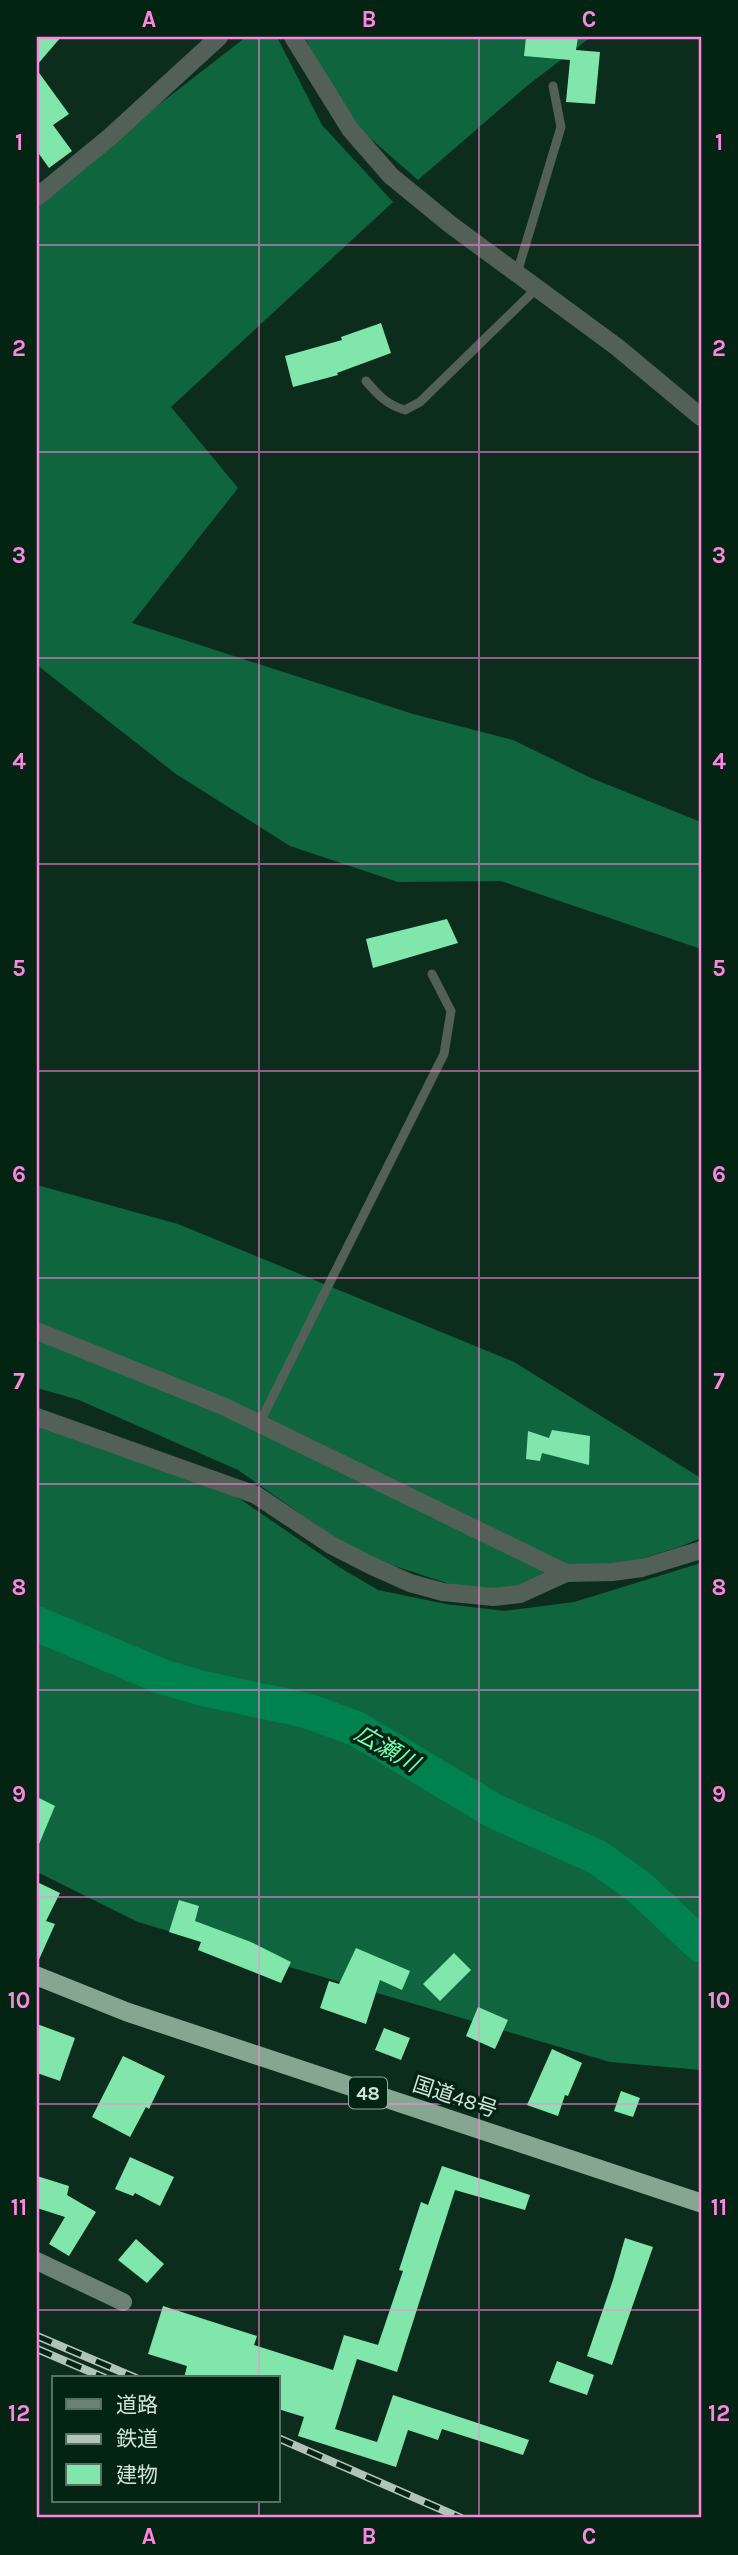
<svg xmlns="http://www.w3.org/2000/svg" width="738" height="2555" viewBox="0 0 738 2555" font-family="Karla,'Noto Sans JP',sans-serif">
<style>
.forest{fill:#0e653e}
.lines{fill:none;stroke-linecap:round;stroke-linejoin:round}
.river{stroke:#00824e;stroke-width:35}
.building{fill:#81e6ac}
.service{stroke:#526057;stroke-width:9}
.minor{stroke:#526057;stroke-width:18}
.tertiary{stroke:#526057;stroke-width:18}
.secondary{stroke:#6b8173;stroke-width:18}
.trunk{stroke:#86a692;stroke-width:19}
.rail-casing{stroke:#b0c4b8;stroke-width:8}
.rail{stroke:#032313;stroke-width:5;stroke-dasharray:16;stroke-linecap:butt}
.grid{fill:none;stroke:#fe86e0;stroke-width:2;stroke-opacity:0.55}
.labels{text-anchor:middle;stroke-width:7;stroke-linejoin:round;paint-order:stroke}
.shield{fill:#032313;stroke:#94aa9e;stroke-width:2}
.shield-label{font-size:19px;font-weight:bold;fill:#d2e4d9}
.street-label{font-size:21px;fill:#d2e4d9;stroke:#032313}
.water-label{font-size:23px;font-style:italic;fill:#77fdb4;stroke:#032313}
.neatline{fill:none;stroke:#fe86e0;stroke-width:2.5}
.grid-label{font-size:23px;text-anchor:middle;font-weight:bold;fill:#fe86e0}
</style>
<rect width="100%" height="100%" fill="#0d2d1c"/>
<path class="forest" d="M246,37H277L322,125L393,202L171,407L238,488L132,623L413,714L513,740L591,778L701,822V949L501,881L398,882L290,846L176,774L37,665V207L54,186Z
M305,37H591L528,85L418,180L339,111Z
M37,1185L178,1224L514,1362L701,1478V1538L682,1546L558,1585L471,1591L358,1554L238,1470L79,1400L37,1388Z
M37,1409L183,1470L243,1501L339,1567L378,1590L446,1604L505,1611L574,1602L701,1563V2070L610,2062L178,1934L138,1922L37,1872Z"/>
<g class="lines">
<path class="river" d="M37,1624L163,1677L205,1689L305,1710L357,1729L494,1811L597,1857L639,1887L701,1945"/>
</g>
<path class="building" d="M37,37H61L37,65Z
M526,37H578L576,50L600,52L595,104L566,102L570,60L524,56Z
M37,70L69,114L53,125L72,151L49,168L37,151Z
M381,323L391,353L337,373L338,375L293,387L285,356L342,340L341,337Z
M447,919L458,943L373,968L366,939Z
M552,1430L590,1436L589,1465L542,1453L540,1461L526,1459L528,1431L549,1438Z
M37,1797L55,1806L37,1849Z
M37,1882L60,1893L46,1921L55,1924L37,1964Z
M179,1900L199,1906L195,1921L251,1942L291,1962L281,1983L198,1950L201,1942L169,1932Z
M356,1948L410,1971L402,1990L380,1980L366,2024L320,2008L329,1981L339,1984Z
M454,1953L471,1970L440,2001L423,1984Z
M478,2007L508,2020L495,2049L466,2036Z
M37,2024L75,2038L60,2081L37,2073Z
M384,2028L410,2038L401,2060L375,2050Z
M552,2049L582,2063L568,2096L565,2095L558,2116L527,2105Z
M123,2056L165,2076L149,2109L146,2107L130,2137L92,2117Z
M621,2091L640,2098L633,2117L614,2111Z
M130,2157L174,2177L160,2206L135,2193L133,2196L115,2189Z
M442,2166L530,2195L525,2210L455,2190L397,2372L357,2359L335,2429L377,2442L393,2395L529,2440L523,2455L442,2429L438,2440L408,2430L396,2467L298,2436L304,2417L278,2409V2378H184L187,2366L148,2354L163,2306L257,2336L254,2345L333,2370L344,2335L378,2345L403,2271L399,2270L421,2202L428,2205Z
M37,2176L69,2186L67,2195L96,2212L69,2256L49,2244L65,2217L37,2208Z
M625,2238L653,2247L612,2365L587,2356L613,2280Z
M136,2239L164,2264L147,2283L118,2260Z
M557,2361L594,2375L587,2395L549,2382Z"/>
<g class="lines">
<path class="service" d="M517,273L561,127L553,86
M366,381C378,395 387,405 405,410L420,402L537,288
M259,1424L444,1054L451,1011L432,974"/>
<path class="minor" d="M37,197L111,136L219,37
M37,1331L223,1406L566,1573
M37,1417L256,1495L331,1545L370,1565L410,1583L443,1592L493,1597L520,1594L566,1573L612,1572L642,1568L701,1550"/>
<path class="tertiary" d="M293,37L350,129L391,176L451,225L617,347L701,417"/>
<path class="secondary" d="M37,2261L123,2302"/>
<path class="trunk" d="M37,1976L127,2012L701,2203"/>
<defs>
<path id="rail" d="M37,2336L136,2378
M37,2349L105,2378
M278,2438L461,2518"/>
</defs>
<use href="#rail" class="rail-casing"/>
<use href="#rail" class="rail"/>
</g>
<path class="grid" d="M259,37V2378M479,37V2518M37,245H701M37,452H701M37,658H701M37,864H701M37,1071H701M37,1278H701M37,1484H701M37,1690H701M37,1897H701M37,2104H701M37,2310H701M259,2501V2518"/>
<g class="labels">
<rect class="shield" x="349" y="2077.5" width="38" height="31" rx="5"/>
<g class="shield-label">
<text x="368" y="2100">48</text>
</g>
<g class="street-label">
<text transform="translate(455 2097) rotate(18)" y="7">国道48号</text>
</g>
<g class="water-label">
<text transform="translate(387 1748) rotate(30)" y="8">広瀬川</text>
</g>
</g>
<rect width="738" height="2555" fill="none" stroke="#032313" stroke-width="77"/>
<rect x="52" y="2376" width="228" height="126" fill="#032313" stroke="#567062" stroke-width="2"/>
<rect x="66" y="2399" width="35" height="10" fill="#6b8173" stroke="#567062" stroke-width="2"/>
<text x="116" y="2412" font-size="21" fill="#d2e4d9">道路</text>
<rect x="66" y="2434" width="35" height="10" fill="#b0c4b8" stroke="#567062" stroke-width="2"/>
<text x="116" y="2446" font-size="21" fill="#d2e4d9">鉄道</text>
<rect x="66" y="2464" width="35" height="21" fill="#81e6ac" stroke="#567062" stroke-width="2"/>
<text x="116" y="2482" font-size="21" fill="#d2e4d9">建物</text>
<rect x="38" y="38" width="662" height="2478" class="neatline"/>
<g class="grid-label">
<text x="149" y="27">A</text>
<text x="369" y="27">B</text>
<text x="589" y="27">C</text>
<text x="19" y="150">1</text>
<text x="719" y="150">1</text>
<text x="19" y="356">2</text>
<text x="719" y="356">2</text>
<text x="19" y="563">3</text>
<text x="719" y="563">3</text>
<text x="19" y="769">4</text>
<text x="719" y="769">4</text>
<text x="19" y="976">5</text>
<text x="719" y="976">5</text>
<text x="19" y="1182">6</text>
<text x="719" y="1182">6</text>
<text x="19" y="1389">7</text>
<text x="719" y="1389">7</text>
<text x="19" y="1595">8</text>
<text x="719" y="1595">8</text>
<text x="19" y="1802">9</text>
<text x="719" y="1802">9</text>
<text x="19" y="2008">10</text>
<text x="719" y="2008">10</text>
<text x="19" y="2215">11</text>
<text x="719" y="2215">11</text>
<text x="19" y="2421">12</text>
<text x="719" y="2421">12</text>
<text x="149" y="2544">A</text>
<text x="369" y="2544">B</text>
<text x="589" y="2544">C</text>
</g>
</svg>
